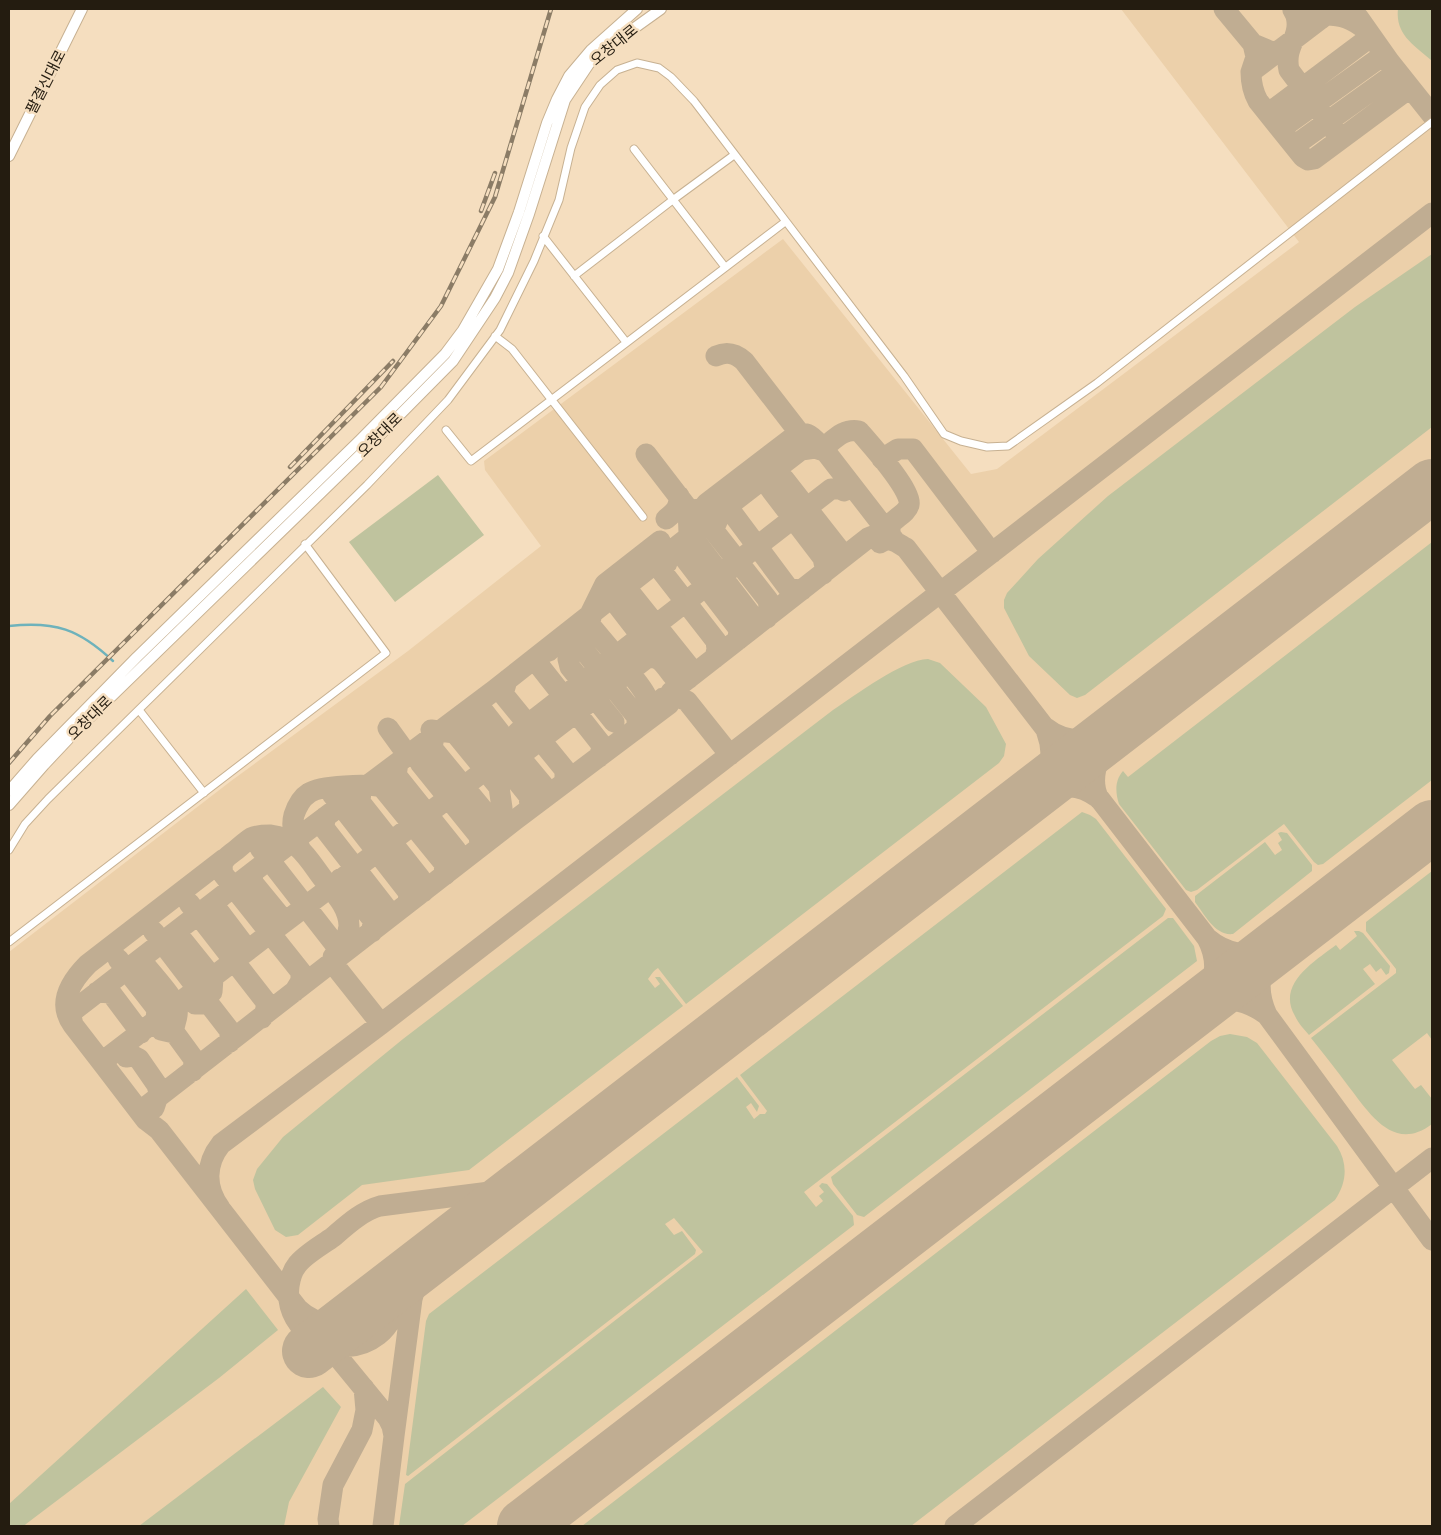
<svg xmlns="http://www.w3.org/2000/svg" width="1441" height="1535" viewBox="0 0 1441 1535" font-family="'Source Sans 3','Noto Sans KR',sans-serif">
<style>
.built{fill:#ecd0aa}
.green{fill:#bfc39e}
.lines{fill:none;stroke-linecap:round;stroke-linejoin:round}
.stream{stroke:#6eb2bb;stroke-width:2.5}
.taxiway{stroke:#c0ad92;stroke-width:21}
.runway{stroke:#c0ad92;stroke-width:54}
.minor-casing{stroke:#c7b192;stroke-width:9}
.secondary-casing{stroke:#c7b192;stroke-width:12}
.minor{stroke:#fff;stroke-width:7}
.secondary{stroke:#fff;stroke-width:10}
.rail-casing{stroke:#8b7c66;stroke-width:4.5}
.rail{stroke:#f5debf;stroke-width:2.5;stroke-dasharray:8;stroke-linecap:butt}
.labels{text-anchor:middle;stroke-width:5;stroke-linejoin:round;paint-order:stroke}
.street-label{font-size:15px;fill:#241c10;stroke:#f5debf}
</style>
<rect width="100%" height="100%" fill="#f5debf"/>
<path class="built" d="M1121,9H1432V1526H9V952L231,781L408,651L541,546L485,470L484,461L783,239L971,474L997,469L1299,242Z"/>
<path class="green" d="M1398,9H1432V61C1415,46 1395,35 1398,9Z
M1432,254V427L1085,695L1077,698L1070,695L1029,656L1004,608V600L1007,593L1038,559L1108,496L1355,307Z
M438,475L484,535L395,602L349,542Z
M1432,542V780L1323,864L1318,865L1314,862L1284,824L1197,890L1191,892L1186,890L1119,804C1115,792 1115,780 1123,771L1128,777Z
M928,659L940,663L986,707L1006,744L1004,756L999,763L686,1004L658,968C654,970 651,975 648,979L655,988L660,984L655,977H660L683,1006L469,1170L362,1185L298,1235L286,1237L275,1230L255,1189L253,1180L257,1169L283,1137L403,1039L833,710C856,695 902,660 928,659Z
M1082,812L1090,815L1096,819L1166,909L1163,916L804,1192L816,1207L823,1201L819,1196L824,1192L819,1186L822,1183L827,1184L853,1216L854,1225L462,1526H399L405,1484L703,1252L674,1218L665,1224L674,1235L682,1231L696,1250L695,1254L408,1476L406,1475L426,1321L429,1314L737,1077L759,1106L757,1112L751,1103L746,1107L754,1119L760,1114H765L767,1111L740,1075Z
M1281,832L1287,833L1312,865V871L1233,934C1215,936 1205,915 1195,902V896L1265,842L1275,855L1282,850L1278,843L1282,840L1278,833Z
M1432,871V1040L1427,1033L1392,1060L1415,1089L1421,1085L1432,1099V1124C1394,1153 1370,1114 1349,1087C1337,1071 1324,1054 1311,1038L1396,973V969L1366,931V922Z
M1168,918H1173L1194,946L1197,961L864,1217L857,1215L833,1184L831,1177Z
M1354,931H1359L1363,933L1390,966L1389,973L1386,975L1381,968L1376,972L1370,964L1363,969L1375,984L1309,1035C1304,1029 1298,1023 1295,1016C1276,984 1315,961 1336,945L1340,950L1357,936Z
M1230,1034L1247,1037L1257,1043L1337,1146C1348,1164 1347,1182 1335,1200L911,1526H582L1211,1041L1220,1036Z
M246,1289L278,1330L219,1378L26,1524L24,1526H9V1504Z
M323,1387L341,1407L289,1502L284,1526H139Z"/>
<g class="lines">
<path class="stream" d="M9,626C55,621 79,629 113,661"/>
<path class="taxiway" d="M1224,9L1253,44
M1358,17L1389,61L1432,115
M1321,19C1310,20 1303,16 1293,10C1295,13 1297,18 1297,22C1299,39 1284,47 1289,70L1337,134L1335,143
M1366,30C1353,19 1342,15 1326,15L1251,72C1251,83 1253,92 1258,101L1303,157L1308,160L1314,159L1403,93
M1251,72L1256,57L1253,44L1272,52L1281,50
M1265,109L1270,111L1274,109L1365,41
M1277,124L1286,125L1378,59
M1291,142L1298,143L1390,77
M716,356C727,351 735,353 744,361L808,444
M646,454L696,519
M882,459L898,449H913L992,553
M779,476L774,474L769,475L767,479L769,487L823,558L825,567L823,574
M784,479L838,548
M695,516L703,518L707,522L768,600L769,606L767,618L758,619L752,616L726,582V575L728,570H721L715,567L689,533L688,508L692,510L702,509L707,503L792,438C807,429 811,435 822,447L894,540
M666,519C676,511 679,508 679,496
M717,522L719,513L722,512L733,514L789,589L802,590
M880,543C890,536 897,543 906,548L1207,938C1222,967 1214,990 1191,1012
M644,557L653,560L716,641L717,649L715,658
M667,563L669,552L679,553L683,556L739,629L738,640
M592,614L590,621V625L611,650V659L609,662C612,662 614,661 617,661C623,663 646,692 647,698C649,702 648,706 647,710
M575,630V639L637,717V725L635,730
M549,651C542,652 539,657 538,664L601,744L602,748L599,757
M507,680L503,694L565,770V780L563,783
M663,698L678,697L687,701L730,755
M614,722L570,667L568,659L605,584L660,541
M388,728L401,746
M1046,728C1067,745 1096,742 1118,728
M431,730L455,733L499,787L502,808L499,818L495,828L487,834
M518,732L831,489H841L844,491
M434,736L432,748L493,822L492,838
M511,761L513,757V749L484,712L479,710H468V721L529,796L530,806L528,810
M398,763L396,775L456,850L459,857L458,864
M420,763L479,836L480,844L478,849
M509,764L647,658C662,654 667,671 676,679H688V665L632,595L618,593V606L659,659
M361,790L360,802L420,878L424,886L423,892
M1035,792C1050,775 1055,754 1047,733
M1035,792C1059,787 1075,781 1097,797
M332,794L409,893L408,903
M1099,799C1086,774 1103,747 1118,728
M325,817L324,828L387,909
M260,848L334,943
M300,848C294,839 291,826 294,815C297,806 301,798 309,793C321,785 368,784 382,787L444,863L445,875
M255,871L252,874L253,883L285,922
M340,879L373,920L372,932
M221,897L217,901V909L248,950
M189,903L266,1002C267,1007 265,1013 262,1018
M154,932L209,1004
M167,938L180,937L213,978L212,992
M1207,938C1227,955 1248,957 1273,950
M1273,950C1257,969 1257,993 1267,1015L1432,1240
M118,959L157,1009L156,1020L153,1025
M132,965L142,964L146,966C152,974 176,1000 177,1009C179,1017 173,1024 174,1033L161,1030
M339,971L381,1024
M295,991L301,981V972L223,874C220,860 226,858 236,850C241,846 246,841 251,838C257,835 264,835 270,835C298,838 308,859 324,880C335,894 349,908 349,926C348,939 341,948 333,957
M97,992L111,993L141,1033
M195,1004H209L230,1031V1042
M1195,1009C1218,993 1246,999 1267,1015
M166,1021L193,1058L194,1062L193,1071
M73,1025C57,1003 71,981 88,964L224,859
M126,1057L133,1056L139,1059L157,1085L159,1093L154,1108
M107,1069L73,1025L71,1016L73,1011L292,842L492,692L728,506L801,450L815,448L821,450C834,440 843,428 859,431C870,444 913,491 909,505C907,513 895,518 890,525V535
M146,1120L145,1110L148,1105L515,820L669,704L671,700V692L868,538C878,533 885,534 894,540
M220,1208C205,1188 205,1164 221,1144L381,1024L1432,213
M410,1272C392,1292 402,1316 378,1335C341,1364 283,1335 289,1286C290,1279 292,1271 297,1265C304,1255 322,1245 333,1237C347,1225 362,1211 380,1206L520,1188
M353,1317C334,1327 314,1324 298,1309L159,1130L146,1120L107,1069L106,1063L107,1058L269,934L513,749L543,785L545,789L543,799
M324,1340L388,1418L392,1426L394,1436L383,1526
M394,1436L412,1299L419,1274L429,1258
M329,1526L328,1519L333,1485L362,1430L366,1410L364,1388
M955,1526L1432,1158"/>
<path class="runway" d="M309,1351L1432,486
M524,1526L1432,827"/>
<defs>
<path id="minor" d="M634,149L725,267
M543,236L626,342
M574,276L674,199L734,155
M495,336L512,349L643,517
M446,430L471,461L785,222
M139,710L204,793
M9,850L25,824L48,799L367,485L448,400L500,330L534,261L559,200L571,148L585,107L600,85L617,70L637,63L659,68L671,77L694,101L904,376L944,434L961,441L987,447L1008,446L1097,383L1432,122
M9,942L386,653L305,544"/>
<path id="secondary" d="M9,156L82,9
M9,791L37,759L137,657L360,440L445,354L463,330L498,269L519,212L547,123L557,99L569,76L591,50L637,9
M9,805L44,765L76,731L367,448L453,361L495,298L508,273L529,214L565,100L589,64L601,52L661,9"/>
</defs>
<use href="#minor" class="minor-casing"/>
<use href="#secondary" class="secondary-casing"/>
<use href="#minor" class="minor"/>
<use href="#secondary" class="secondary"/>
<defs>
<path id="rail" d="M481,211L495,173
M290,467L393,361
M9,763L50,716L381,387L441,306L495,197L551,9"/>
</defs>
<use href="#rail" class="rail-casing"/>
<use href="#rail" class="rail"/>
</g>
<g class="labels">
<g class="street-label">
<text transform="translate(614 45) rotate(-39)" y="5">오창대로</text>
<text transform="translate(46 82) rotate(-63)" y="5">팔결신대로</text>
<text transform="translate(380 435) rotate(-45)" y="5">오창대로</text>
<text transform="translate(90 718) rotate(-45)" y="5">오창대로</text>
</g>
</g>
<rect width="1441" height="1535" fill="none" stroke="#241c10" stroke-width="20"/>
</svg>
